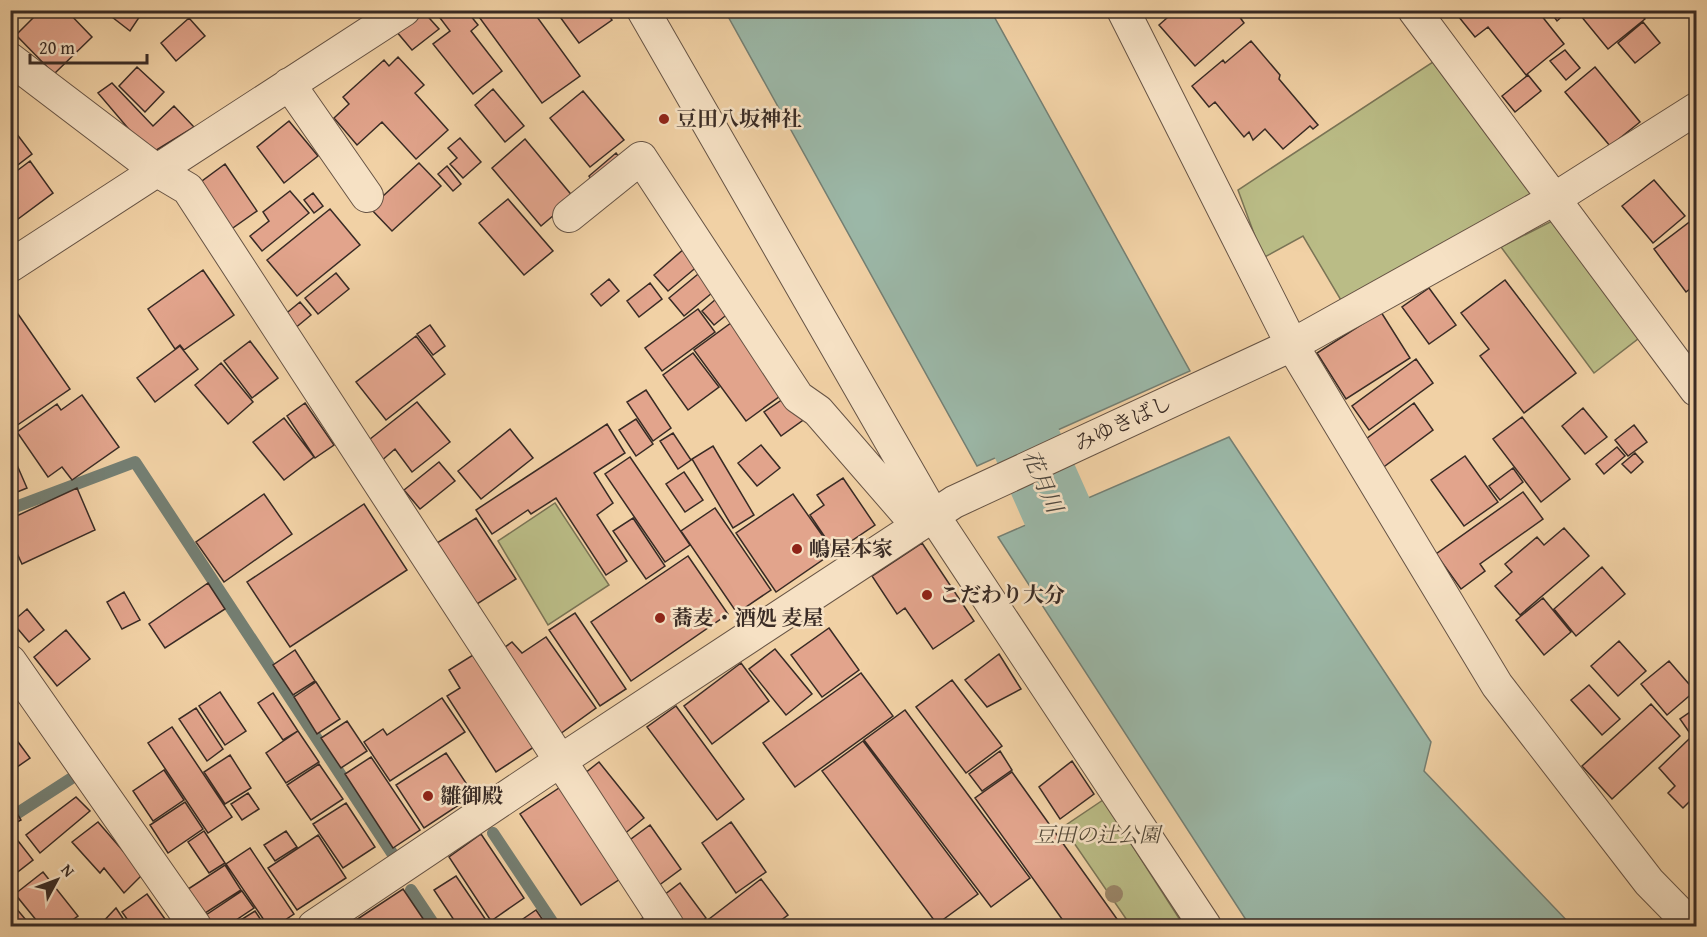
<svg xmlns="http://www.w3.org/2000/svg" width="1707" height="937" viewBox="0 0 1707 937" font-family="'Gentium Book Plus','Noto Serif JP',serif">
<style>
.green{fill:#babc86;stroke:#7a7456;stroke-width:1.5}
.water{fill:#9bb7a7;stroke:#747f73;stroke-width:1.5}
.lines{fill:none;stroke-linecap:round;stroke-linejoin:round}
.stream{stroke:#747f73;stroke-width:12}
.river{stroke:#9bb7a7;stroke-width:70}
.building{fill:#e2a48c;stroke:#392b25;stroke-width:1.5}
.minor-casing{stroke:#675445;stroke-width:34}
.minor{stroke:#f6e1c4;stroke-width:32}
.tree{fill:#9a8669}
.poi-dot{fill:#8f2418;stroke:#f6e1c4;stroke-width:2}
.labels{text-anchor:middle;stroke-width:5;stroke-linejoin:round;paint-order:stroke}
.poi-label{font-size:21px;font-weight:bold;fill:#392b25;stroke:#f6e1c4;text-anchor:start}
.street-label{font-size:21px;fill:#392b25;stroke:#f6e1c4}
.park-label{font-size:21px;font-style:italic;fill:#534838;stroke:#f6e1c4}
.water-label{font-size:22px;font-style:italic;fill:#4d473f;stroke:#f6e1c4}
</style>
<rect width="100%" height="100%" fill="#f1d1a5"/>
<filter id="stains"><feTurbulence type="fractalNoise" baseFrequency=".00333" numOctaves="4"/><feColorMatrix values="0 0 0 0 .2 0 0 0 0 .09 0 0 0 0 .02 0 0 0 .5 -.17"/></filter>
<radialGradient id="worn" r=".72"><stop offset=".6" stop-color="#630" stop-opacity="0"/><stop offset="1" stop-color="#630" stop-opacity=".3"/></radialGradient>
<path class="green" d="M1439,58L1544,196L1345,307L1303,236L1263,258L1238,190Z
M1558,218L1643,335L1594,373L1501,247Z
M555,503L609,585L548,625L498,541Z
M1103,800L1184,926H1131L1063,827Z"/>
<path class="water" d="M725,11H991L1190,371L977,466Z
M1229,437L1431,742L1424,771L1572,926H1250L998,537Z"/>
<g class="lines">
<path class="stream" d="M10,509L135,462L392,853
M10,818L78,774
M493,833L555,926
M411,890L435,926"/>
<path class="river" d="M983,357L1028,446L1097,601"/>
</g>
<path class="building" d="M41,10H66L92,37L54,74L16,35Z
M103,10H144L130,31Z
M422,10L439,29L412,50L396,31Z
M434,10H466L478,25L471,31L502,71L473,94L433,44L450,31Z
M474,10H532L580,76L542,103Z
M555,10H605L612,20L579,43Z
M1176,10H1245L1239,16L1244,23L1195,66L1159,25Z
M1537,10L1564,44L1526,75L1488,27L1475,37L1454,11Z
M1549,10H1569L1557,21Z
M1576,10H1638L1645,19L1608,49Z
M189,18L205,36L176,61L161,43Z
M1643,22L1660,43L1635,63L1618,43Z
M1251,41L1280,75L1279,79L1318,125L1313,129L1310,126L1283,149L1265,129L1253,140L1249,132L1244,137L1215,102L1209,107L1192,86L1223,60L1225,63Z
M1565,50L1580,68L1566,80L1550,61Z
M398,57L424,85L415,93L448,130L416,159L382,122L357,145L334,118L349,104L343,97L384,60L389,66Z
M137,67L164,92L145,112L119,86Z
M1595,67L1640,122L1610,146L1565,92Z
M1528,75L1541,91L1515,112L1502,96Z
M112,83L153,126L174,106L194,127L150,154L98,93Z
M493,89L524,126L505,142L475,105Z
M583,91L624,140L590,167L550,118Z
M289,121L318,156L284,183L257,147Z
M10,125L32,154L10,171Z
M460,138L481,162L463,178L450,164L457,158L448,148Z
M525,139L574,198L541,226L492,168Z
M616,153L625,165L597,187L589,176Z
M30,161L53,193L14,222L10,217V176Z
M419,163L441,186L392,231L370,208Z
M225,164L257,211L230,230L198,184Z
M447,166L461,184L453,191L438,174Z
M1654,180L1685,216L1653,243L1622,206Z
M290,191L309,213L262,251L250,236L269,221L263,212Z
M313,193L323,206L314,213L304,200Z
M508,199L553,251L524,275L479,223Z
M330,209L360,245L297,296L267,260Z
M1696,217V284L1686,292L1654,249Z
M685,248L699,265L668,291L654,275Z
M203,270L234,315L184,350L180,345L175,349L148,309Z
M703,270L718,288L684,316L669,298Z
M336,273L349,289L318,314L305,298Z
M609,279L619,291L601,306L591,294Z
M1505,280L1576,373L1524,413L1480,356L1489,349L1461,313Z
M650,283L662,299L639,317L627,301Z
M1429,288L1456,325L1429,344L1402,307Z
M723,293L735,308L714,325L702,311Z
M300,302L311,315L294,329L283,316Z
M698,309L715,332L662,371L645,348Z
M1381,312L1410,358L1346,399L1317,353Z
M18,314L70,389L16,426L10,417V319Z
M735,320L787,391L746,421L694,350Z
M430,325L445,346L433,355L417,334Z
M416,336L445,374L386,420L356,382Z
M250,341L278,378L252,398L224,361Z
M180,346L198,369L155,402L137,378Z
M693,353L719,387L688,410L663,375Z
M1416,359L1433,383L1369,430L1352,406Z
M221,363L253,402L228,424L195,385Z
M646,390L671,428L653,441L627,402Z
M82,395L119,447L72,480L62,467L48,477L17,432L57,404L61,410Z
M789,395L806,418L781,436L764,412Z
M417,402L450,442L412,472L395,449L380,462L365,443Z
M305,403L334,445L315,458L287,416Z
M1414,403L1433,430L1381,469L1362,442Z
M1583,408L1607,437L1585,454L1562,426Z
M1522,417L1570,479L1541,502L1493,439Z
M284,418L314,457L284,480L253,442Z
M636,419L653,444L636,456L619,430Z
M607,424L625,453L594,473L613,503L597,515L627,561L606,575L556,498L531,514L528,510L492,534L476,510Z
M1634,425L1647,442L1628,456L1615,440Z
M510,429L533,458L481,499L458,471Z
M673,433L691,460L678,469L660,441Z
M761,445L780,468L757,486L738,463Z
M713,446L754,515L733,528L692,459Z
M1617,447L1625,456L1604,474L1596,464Z
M10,449L27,488L10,495Z
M1635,453L1643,462L1631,473L1622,464Z
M1465,456L1498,502L1464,526L1431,480Z
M630,457L690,545L665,562L605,474Z
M439,462L455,481L420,509L404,490Z
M1513,468L1523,482L1500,500L1489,486Z
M684,472L703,500L685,512L666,484Z
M843,478L875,525L835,552L810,515L824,505L817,495Z
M77,488L95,530L22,564L10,538V519Z
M1523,492L1543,519L1480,564L1485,571L1461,589L1436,554Z
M264,494L292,534L224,582L196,542Z
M793,494L834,552L776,592L736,533Z
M364,504L407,570L290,647L247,582Z
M715,508L771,590L737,613L681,531Z
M476,518L516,579L477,604L437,543Z
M633,518L665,566L646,579L613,531Z
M1564,528L1589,556L1520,615L1495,586L1512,572L1505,564L1537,537L1544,545Z
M922,543L974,621L933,649L905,608L897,614L872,576Z
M688,556L728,614L631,681L591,622Z
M1602,567L1625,594L1576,636L1554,609Z
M208,583L225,609L165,648L149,624Z
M124,592L140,620L122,629L107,602Z
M1543,598L1571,632L1544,655L1516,620Z
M27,609L44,630L29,642L12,622Z
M575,613L626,689L600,706L549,630Z
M829,628L859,670L822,697L791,655Z
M66,630L90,659L57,686L34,657Z
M546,637L596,708L560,734L501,650L512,642L522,653Z
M1619,641L1646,671L1618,696L1591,666Z
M775,649L812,694L786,715L749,669Z
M295,650L315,681L293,695L273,665Z
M481,650L540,743L496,772L447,696L460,688L449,670Z
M999,654L1021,689L987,707L965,680Z
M1669,661L1695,691L1667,715L1641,684Z
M741,663L769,701L712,744L684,706Z
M861,673L893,716L795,787L763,743Z
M952,680L1002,746L966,773L916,707Z
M316,682L340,719L317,734L294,697Z
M1589,685L1620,719L1602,735L1571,700Z
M220,692L246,731L225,745L199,706Z
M273,693L298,731L283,740L258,703Z
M442,698L465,732L390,781L364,742L383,729L387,735Z
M1651,704L1680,736L1612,799L1582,766Z
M676,706L744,799L717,820L647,727Z
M196,708L223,749L207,761L179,719Z
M1696,708V737L1694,739L1680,719Z
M905,710L1030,878L991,907L864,740Z
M347,721L367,751L341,768L321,738Z
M172,727L232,817L208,833L148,743Z
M10,731L30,758L10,772Z
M298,731L319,762L286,783L266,753Z
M1689,739L1696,747V807L1690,801L1683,808L1668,793L1675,786L1659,768Z
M863,741L978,894L937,924L822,771Z
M1000,751L1012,770L982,791L969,774Z
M446,753L474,795L424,828L396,785Z
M230,755L251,788L225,804L204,772Z
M371,757L420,830L393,848L345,774Z
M1072,761L1094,794L1060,819L1039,787Z
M599,762L644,818L623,835L579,778Z
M319,764L343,799L311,820L287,785Z
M164,770L184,800L153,821L133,791Z
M1012,772L1122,926H1067L975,798Z
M562,786L623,877L581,905L520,814Z
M248,793L259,809L242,820L231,804Z
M76,797L90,811L40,853L26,835Z
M10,802L21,820L10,826Z
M185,802L203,829L168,853L150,825Z
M346,803L375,847L343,868L313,824Z
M98,822L143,874L124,893L104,868L100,873L72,842Z
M731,822L766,872L736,893L702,843Z
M650,825L681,869L658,886L627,842Z
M204,831L225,863L209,873L188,842Z
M286,831L297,847L275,861L264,845Z
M481,834L524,898L491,921L449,857Z
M318,835L346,878L297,910L268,868Z
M15,837L33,860L10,878V840Z
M250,848L294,914L276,926H268L226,864Z
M225,865L241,890L199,917L182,893Z
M43,872L78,916L64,926H41L15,894Z
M456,876L490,926H444L454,920L434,890Z
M761,879L788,915L773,926H700Z
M680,883L706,918L694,926H687L664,895Z
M403,889L428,926H356L353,922Z
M242,891L254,908L227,926H209L203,917Z
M147,894L170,926H132L122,912Z
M10,901L31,926H10Z
M116,908L128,926H99Z
M536,910L547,926H520L517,923Z
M255,911L265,926H231Z
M650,913L659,926H631Z"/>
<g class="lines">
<defs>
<path id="minor" d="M643,10L933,515L1205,926
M1123,10L1292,345L1497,685L1649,882L1692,926
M1414,10L1696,390
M10,59L156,170L188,189L668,926
M289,84L367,196
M569,216L641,158L798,397L818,411L917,525
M10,266L404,10
M10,661L195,926
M314,926L560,761L954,502L1292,345L1554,199L1696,109"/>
</defs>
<use href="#minor" class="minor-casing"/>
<use href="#minor" class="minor"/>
</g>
<circle class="tree" cx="1114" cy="894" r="9"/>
<g class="poi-dot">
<circle cx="664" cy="119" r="6"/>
<circle cx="797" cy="549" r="6"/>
<circle cx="927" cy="595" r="6"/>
<circle cx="660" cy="618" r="6"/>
<circle cx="428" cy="796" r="6"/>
</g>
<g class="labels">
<g class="poi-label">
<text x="676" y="126">豆田八坂神社</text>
<text x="809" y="556">嶋屋本家</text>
<text x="939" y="602">こだわり大分</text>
<text x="672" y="625">蕎麦・酒処 麦屋</text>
<text x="440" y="803">雛御殿</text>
</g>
<g class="street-label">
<text transform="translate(1123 423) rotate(-25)" y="7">みゆきばし</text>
</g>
<g class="park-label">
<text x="1097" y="842">豆田の辻公園</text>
</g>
<g class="water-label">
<text transform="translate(1043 481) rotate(66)" y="8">花月川</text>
</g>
</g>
<rect width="1707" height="937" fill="none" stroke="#f1d1a5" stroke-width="36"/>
<rect x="12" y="12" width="1683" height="913" fill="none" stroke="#392b25" stroke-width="3"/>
<rect x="18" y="18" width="1671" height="901" fill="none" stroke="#392b25" stroke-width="1.5"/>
<g transform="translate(57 880) rotate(49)" stroke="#f6e1c4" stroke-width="4.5" paint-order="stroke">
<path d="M0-4.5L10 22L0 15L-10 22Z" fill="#392b25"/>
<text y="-9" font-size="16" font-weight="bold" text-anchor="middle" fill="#392b25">N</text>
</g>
<path d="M30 54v9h117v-9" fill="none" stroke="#392b25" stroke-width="3"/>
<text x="39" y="54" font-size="18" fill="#392b25" stroke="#f6e1c4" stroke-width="4.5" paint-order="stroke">20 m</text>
<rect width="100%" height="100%" filter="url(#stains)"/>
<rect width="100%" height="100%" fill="url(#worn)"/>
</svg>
